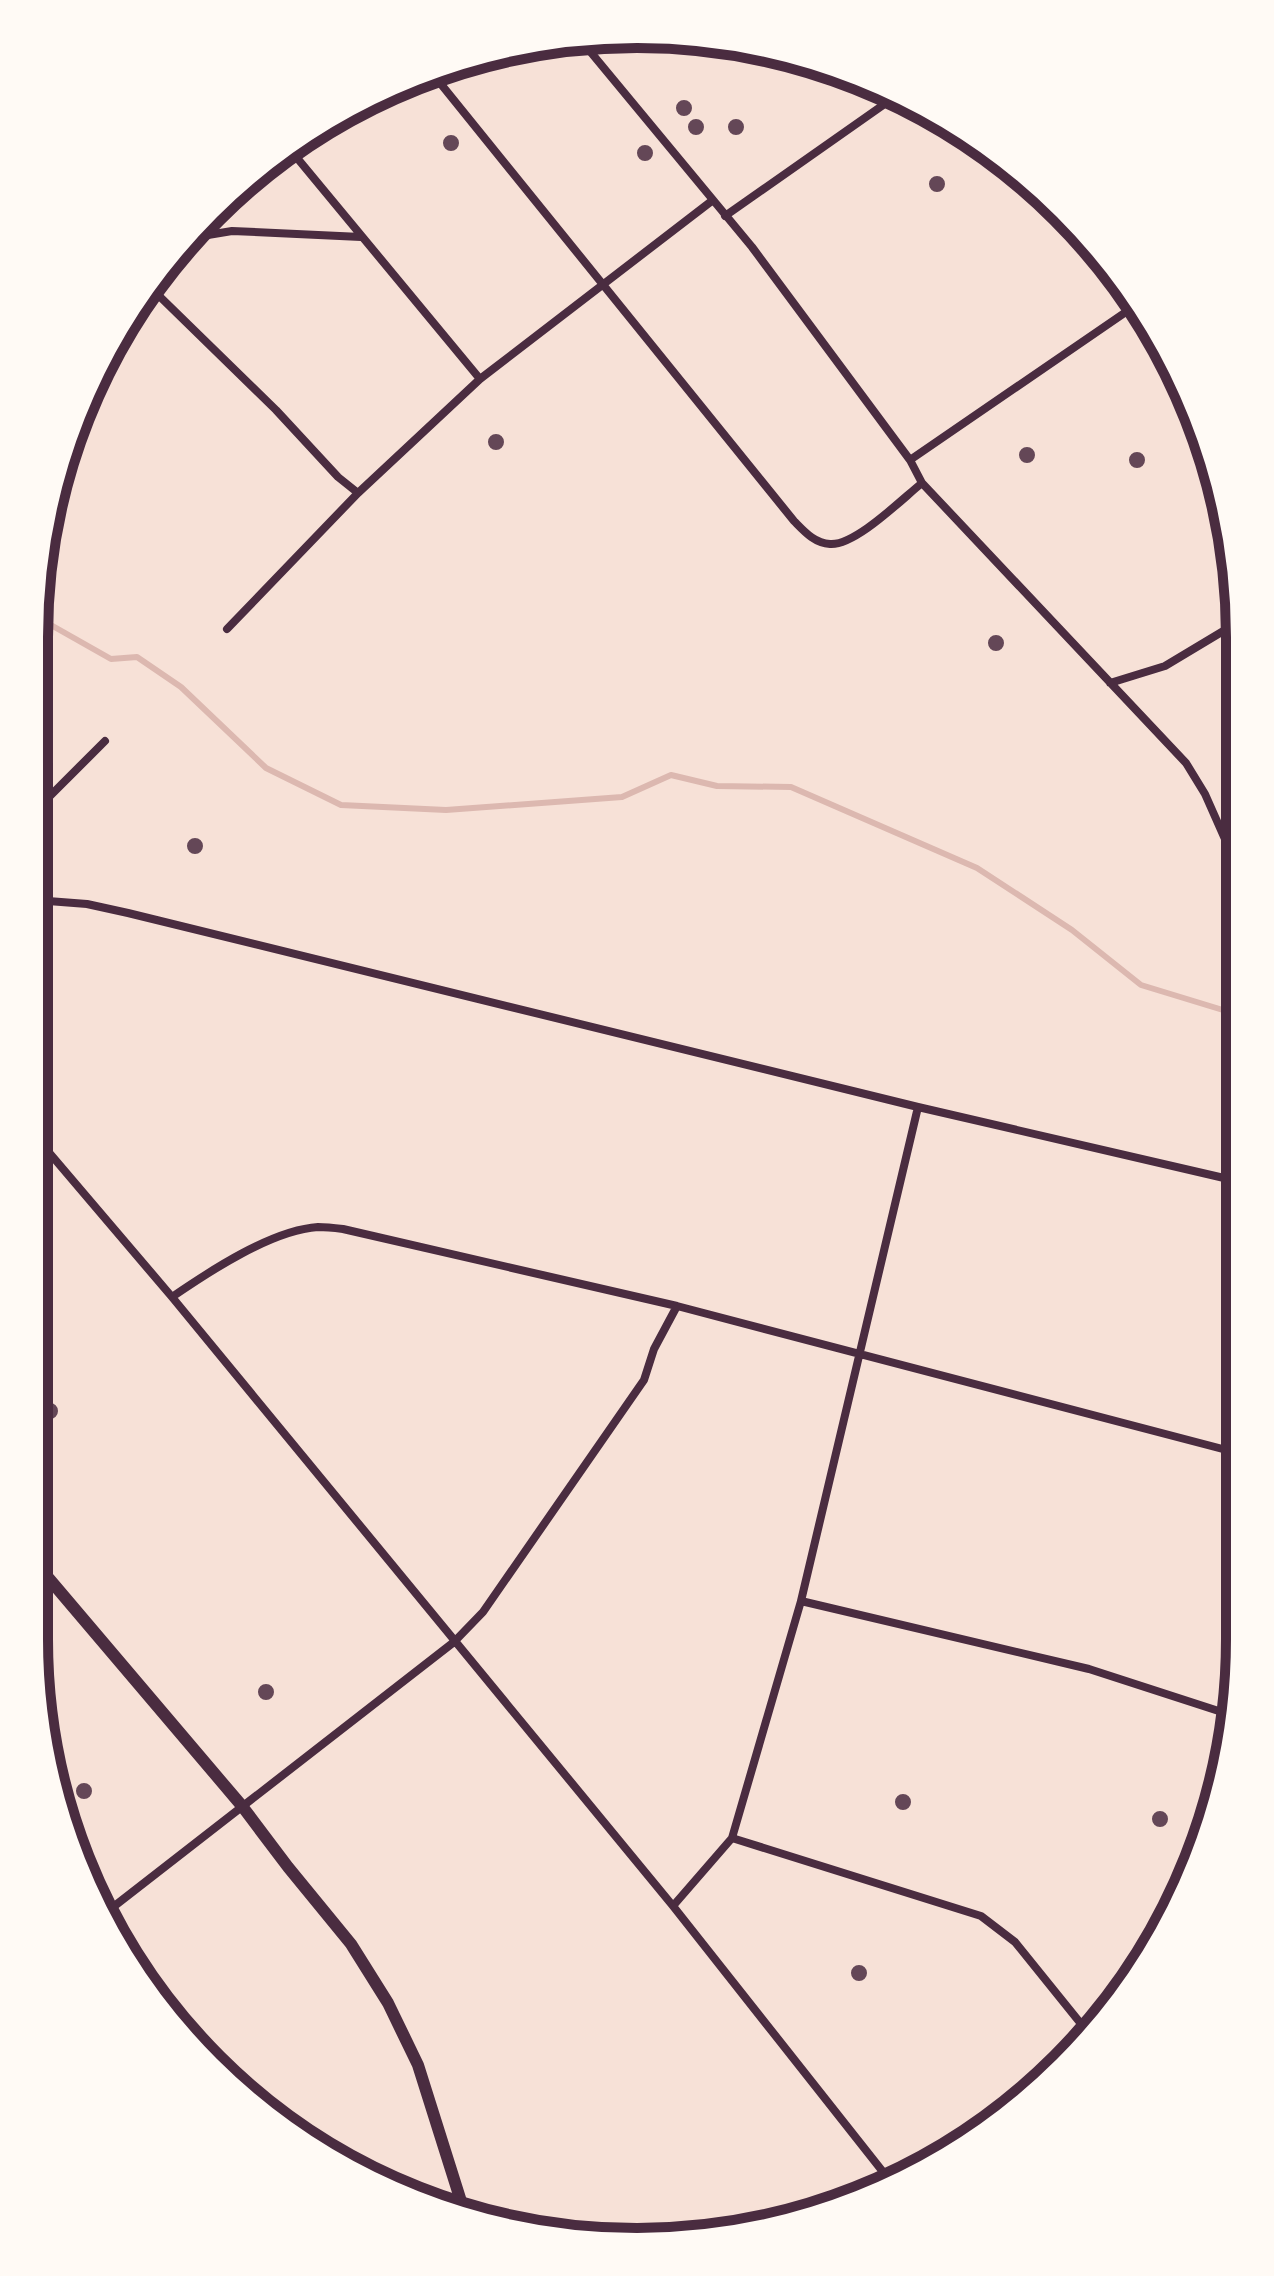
<svg xmlns="http://www.w3.org/2000/svg" width="1274" height="2276" viewBox="0 0 1274 2276" font-family="'PT Sans Narrow',sans-serif">
<style>
.lines{fill:none;stroke-linecap:round;stroke-linejoin:round}
.stream{stroke:#dcb8b0;stroke-width:6}
.building{fill:#644757}
.minor{stroke:#4a2c40;stroke-width:8}
.tertiary{stroke:#4a2c40;stroke-width:12}
.rim{fill:none;stroke:#4a2c40;stroke-width:10}
</style>
<rect width="100%" height="100%" fill="#f7e1d7"/>
<g class="lines">
<path class="stream" d="M35,616L111,659L137,657L181,687L266,768L341,805L446,810L622,797L671,775L717,786L791,787L977,868L1072,930L1141,985L1236,1014
M35,630L48,625"/>
</g>
<path class="building" d="M676 108a8 8 0 1 1 16 0a8 8 0 1 1-16 0Z
M688 127a8 8 0 1 1 16 0a8 8 0 1 1-16 0Z
M728 127a8 8 0 1 1 16 0a8 8 0 1 1-16 0Z
M443 143a8 8 0 1 1 16 0a8 8 0 1 1-16 0Z
M637 153a8 8 0 1 1 16 0a8 8 0 1 1-16 0Z
M929 184a8 8 0 1 1 16 0a8 8 0 1 1-16 0Z
M488 442a8 8 0 1 1 16 0a8 8 0 1 1-16 0Z
M1019 455a8 8 0 1 1 16 0a8 8 0 1 1-16 0Z
M1129 460a8 8 0 1 1 16 0a8 8 0 1 1-16 0Z
M988 643a8 8 0 1 1 16 0a8 8 0 1 1-16 0Z
M187 846a8 8 0 1 1 16 0a8 8 0 1 1-16 0Z
M42 1411a8 8 0 1 1 16 0a8 8 0 1 1-16 0Z
M258 1692a8 8 0 1 1 16 0a8 8 0 1 1-16 0Z
M76 1791a8 8 0 1 1 16 0a8 8 0 1 1-16 0Z
M895 1802a8 8 0 1 1 16 0a8 8 0 1 1-16 0Z
M1152 1819a8 8 0 1 1 16 0a8 8 0 1 1-16 0Z
M851 1973a8 8 0 1 1 16 0a8 8 0 1 1-16 0Z"/>
<g class="lines">
<path class="minor" d="M579,38L752,247L910,460L922,483L1186,763L1205,794L1236,864
M432,73L794,521C804,531 814,543 830,544C855,546 902,499 922,483
M288,147L480,379L713,200
M1059,207L1139,306
M725,216L896,96
M184,239L232,231L361,237
M150,287L276,410L338,477L358,493L480,379
M910,460L1139,303
M227,629L358,493
M1110,683L1165,666L1235,624
M35,811L105,741
M35,900L87,904L128,913L918,1107L1237,1181
M35,1136L172,1297L673,1906L891,2182
M172,1297C210,1271 272,1230 318,1227C326,1227 335,1228 343,1229L677,1306L1238,1453
M801,1601L1089,1669L1231,1715
M732,1838L981,1916L1015,1942L1086,2030
M673,1906L732,1838L801,1601L918,1107
M108,1911L454,1642L483,1612L644,1380L654,1349L677,1306"/>
<path class="tertiary" d="M34,1561L242,1806L288,1867L351,1944L388,2003L418,2065L465,2214"/>
</g>
<path d="M0 0H1274V2276H0ZM637 48H637A589 589 0 0 1 1226 637V1639A589 589 0 0 1 637 2228H637A589 589 0 0 1 48 1639V637A589 589 0 0 1 637 48Z" fill="#fffaf5" fill-rule="evenodd"/>
<path class="rim" d="M637 48H637A589 589 0 0 1 1226 637V1639A589 589 0 0 1 637 2228H637A589 589 0 0 1 48 1639V637A589 589 0 0 1 637 48Z"/>
</svg>
